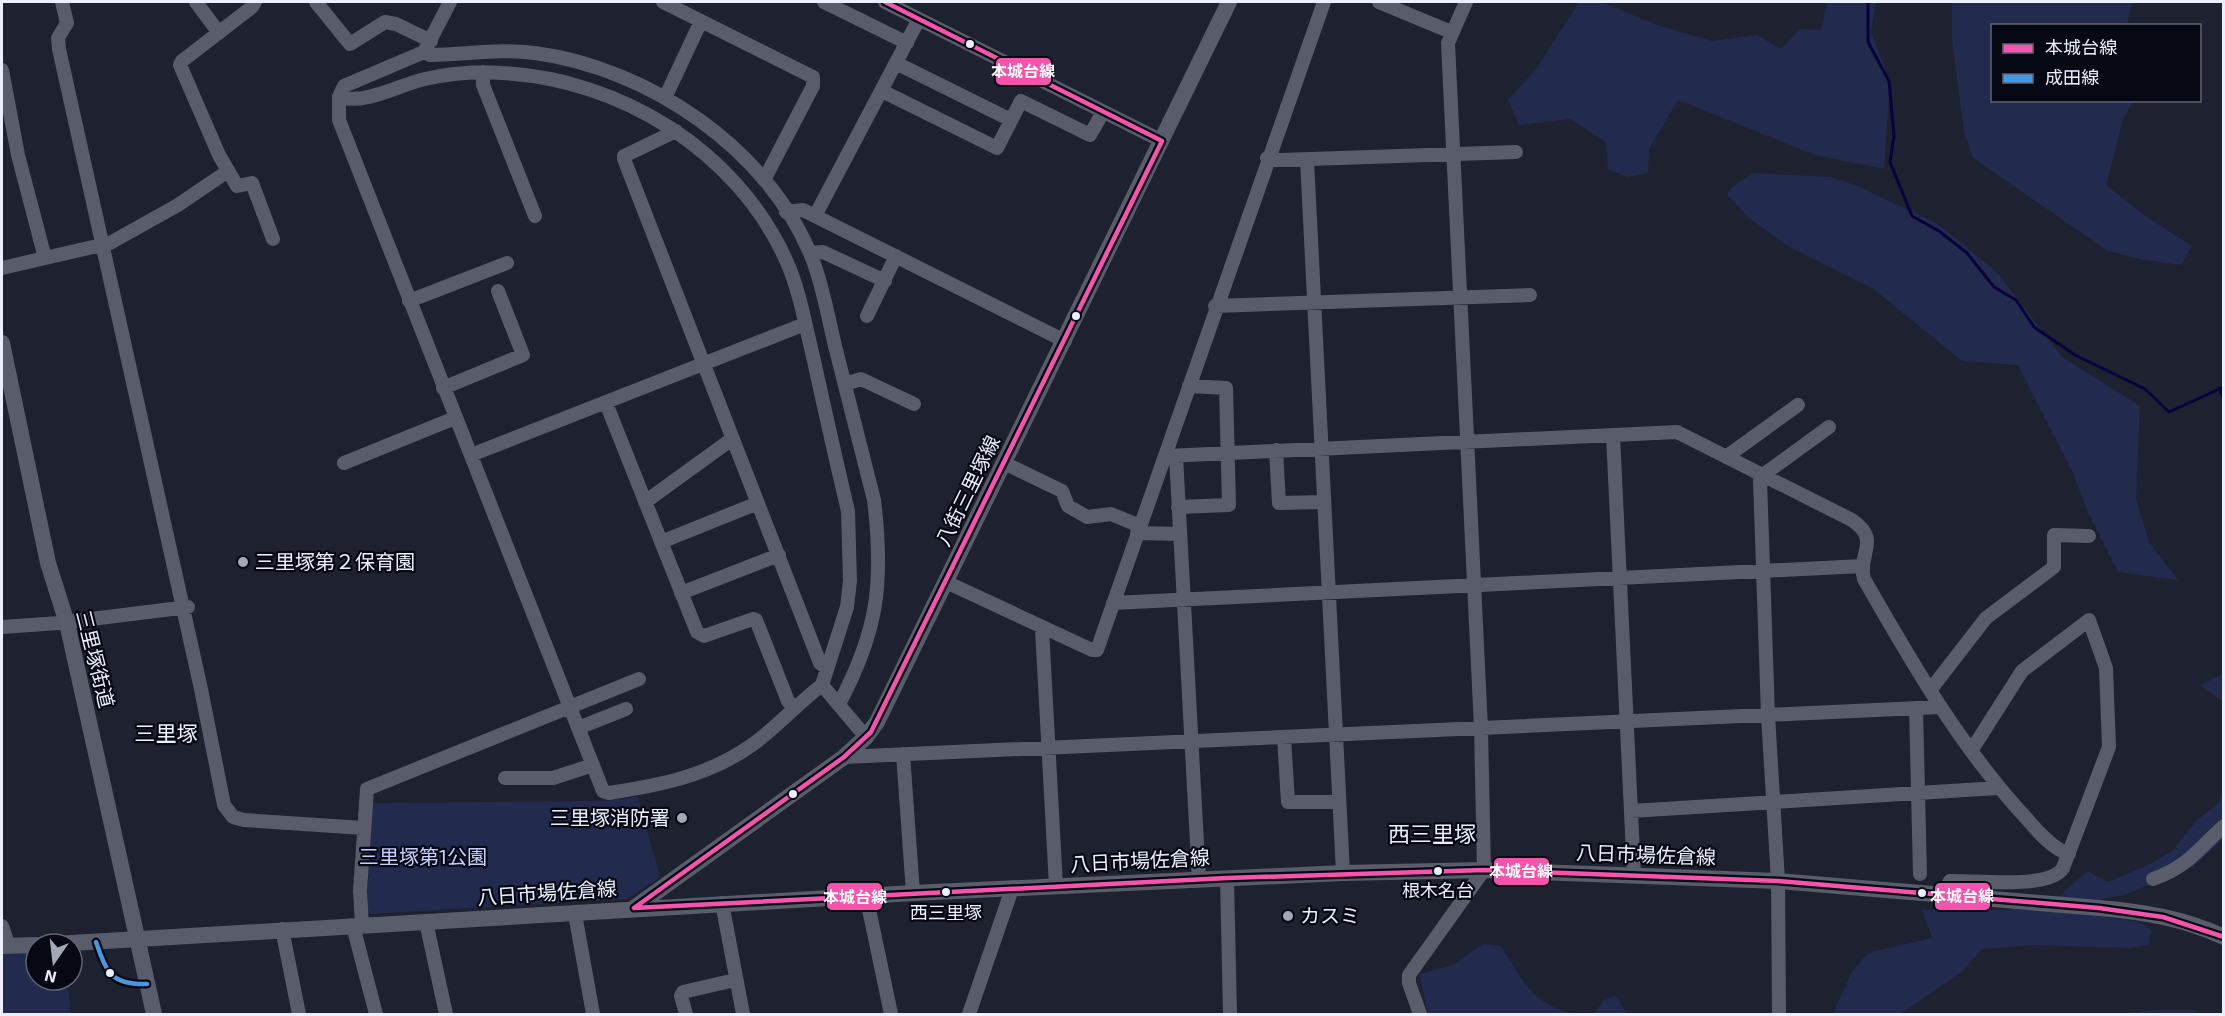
<svg xmlns="http://www.w3.org/2000/svg" width="2225" height="1016" viewBox="0 0 2225 1016" font-family="'Exo 2','Noto Sans JP',sans-serif">
<style>
.green{fill:#222a4d}
.lines{fill:none;stroke-linecap:round;stroke-linejoin:round}
.stream{stroke:#09033d;stroke-width:3}
.minor{stroke:#585c6b;stroke-width:14}
.major{stroke:#585c6b;stroke-width:16}
.bus-1-casing{stroke:#060813;stroke-width:9}
.bus-2-casing{stroke:#060813;stroke-width:9}
.bus-1{stroke:#f653ac;stroke-width:4.5}
.bus-2{stroke:#4699e1;stroke-width:4.5}
.bus-dot{fill:#ebeffe;stroke:#060813;stroke-width:2}
.poi-dot{fill:#a3a7b6;stroke:#060813;stroke-width:2}
.labels{text-anchor:middle;stroke-width:4.5;stroke-linejoin:round;paint-order:stroke}
.bus-label{font-size:18px;fill:#ebeffe;stroke:#060813}
.street-label{font-size:20px;fill:#ebeffe;stroke:#060813}
.poi-label{font-size:20px;fill:#ebeffe;stroke:#060813;text-anchor:start}
.park-label{font-size:20px;fill:#c6d1fa;stroke:#060813}
.neighbourhood-label{font-size:21px;fill:#ebeffe;stroke:#060813}
.quarter-label{font-size:22px;fill:#ebeffe;stroke:#060813}
.line-badge{stroke:#060813;stroke-width:2}
.badge-label{font-size:16px;text-anchor:middle;font-weight:bold;fill:#fff}
</style>
<rect width="100%" height="100%" fill="#1e212f"/>
<path class="green" d="M1579,2H1602L1657,25L1712,41L1757,35L1781,49L1800,29L1821,30L1827,2H1876L1871,32L1890,81L1884,169L1815,155L1678,100L1649,149L1648,173L1627,177L1608,169L1606,142L1570,119L1519,125L1508,100L1536,69Z
M1952,2H2132L2127,25L1992,26V100L2133,101L2123,120L2106,185L2147,217L2192,246L2181,265L2144,260L2108,251L1973,158L1964,132L1952,40Z
M1752,173L1831,177L1855,185L1936,223L1997,272L2062,357L2140,406L2136,499L2149,542L2178,580L2118,572L2087,510L2073,473L2018,365L1962,361L1872,288L1786,245L1749,218L1727,195L1731,188Z
M2223,674V702L2200,685Z
M2223,787V839L2193,867L2124,895L2102,899L2097,916L2139,922L2151,930L2149,945L2131,948L2032,945L1982,949L1962,972L1900,1014H1833L1851,973L1868,953L1932,938L1922,910H2008L2060,896L2087,871L2108,882L2148,865L2172,851L2197,820L2219,803Z
M638,797L660,877L627,899L371,914L367,910L371,803L607,801Z
M1483,944L1501,946C1523,981 1532,1005 1576,1014H1428L1419,974L1453,965Z
M36,950V980H67L71,1014H2V952Z
M1616,996L1627,1014H1594L1604,1000Z
M2155,1010H2195L2200,1014H2119Z"/>
<g class="lines">
<path class="stream" d="M1868,2V42L1889,81L1894,136L1890,162L1912,216L1939,231L1967,253L1994,287L2016,300L2034,327L2075,355L2145,389L2169,412L2224,387
M2219,388L2224,399"/>
<path class="minor" d="M62,2L67,23L58,38L59,49L201,689L224,805L233,817L244,820L363,828
M196,2L219,33
M255,2L252,7L182,61L180,65L219,155L237,186L252,183L273,239
M316,2L350,44L385,22L396,24L431,41
M450,2L424,52L344,86L339,97V120L603,791L609,793C661,785 708,776 752,745C777,727 797,704 822,685
M663,2L813,77V86L764,180
M824,2L907,43
M885,2L1162,141
M1379,2L1451,32
M424,52L430,55C466,55 499,48 535,53C648,68 769,149 812,258C823,286 828,317 835,346C848,397 861,449 874,500C884,582 878,631 839,704
M896,63L1011,120
M2,70L18,155L45,258
M483,72V85L535,216
M882,91L997,148L1021,101L1090,135L1103,112
M339,97C366,105 398,85 425,79C451,73 476,71 502,73C620,79 736,150 786,260C800,291 806,328 814,361C825,411 836,461 848,511L850,581L847,607L822,685L866,737
M665,98L701,21
M676,131L624,156V159L820,663L827,668
M1267,158L1281,160L1516,152
M1307,160L1343,873
M786,212L803,210L1065,341
M815,216L919,19
M810,253L823,252L885,281
M2,268L110,243L178,205L228,171
M409,301L507,263
M1215,306L1530,295
M867,316L896,256
M845,384L861,379L914,404
M443,388L523,355L498,291
M606,403L697,632L704,636L753,619L756,620L788,701L793,707
M1613,435L1634,875
M1276,450L1279,503L1323,502
M471,455L805,324
M1167,456L1677,432L1852,520C1882,541 1857,553 1864,579C1912,663 1961,748 2027,819C2038,832 2053,849 2069,854
M1176,456L1199,880
M1726,457L1798,405
M344,463L455,418
M1004,463L1062,491L1068,506L1087,517L1111,514L1140,526
M645,502L732,439
M1178,507L1229,505L1226,388L1189,386
M1137,533L1180,534
M661,542L758,503
M946,582L1092,650H1097L1324,2
M681,593L779,555
M1113,603L1863,566
M2,627L59,623L188,607
M1042,629L1056,886
M1931,689L1986,618L2054,567V535L2089,536
M1916,708L1920,874
M578,728L626,709
M1284,737L1288,802H1339
M903,754L913,893
M844,757L1941,707
M505,778H553L593,765
M1631,811L1998,788
M1227,878L1230,1014
M2153,879C2189,866 2197,850 2224,826
M1943,894L1950,881C1975,880 2049,890 2063,868L2109,747L2106,668L2089,620L2022,671L1971,751
M866,895L891,1014
M722,903L743,1014
M575,914L593,1014
M426,922L446,1014
M362,925L360,891L367,789L639,679
M2,926L9,946
M353,926L376,1014
M282,929L299,1014
M686,1014L681,996L683,992L735,980
M969,1014L1012,889
M1420,1014L1409,983V975L1484,870L1481,728L1448,43L1466,2
M1779,1014L1778,881L1768,715L1760,480L1763,475L1829,427"/>
<path class="major" d="M2,343L48,563L67,623L154,1014
M634,908L844,757L866,737L877,722L1229,2
M55,944L913,893L1343,873L1484,870L1778,881L2099,908C2144,912 2183,918 2224,937
M2,946L36,945"/>
<defs>
<path id="bus-1" d="M885,2L1162,141
M634,908L1227,878L1484,870L1778,881L2099,908L2163,917L2224,937
M634,908L844,757L871,732L1162,141"/>
<path id="bus-2" d="M96,942C107,973 111,985 147,984"/>
</defs>
<use href="#bus-1" class="bus-1-casing"/>
<use href="#bus-2" class="bus-2-casing"/>
<use href="#bus-1" class="bus-1"/>
<use href="#bus-2" class="bus-2"/>
</g>
<g class="bus-dot">
<circle cx="970" cy="44" r="5"/>
<circle cx="1076" cy="316" r="5"/>
<circle cx="793" cy="794" r="5"/>
<circle cx="1438" cy="871" r="5"/>
<circle cx="946" cy="892" r="5"/>
<circle cx="1922" cy="893" r="5"/>
<circle cx="110" cy="973" r="5"/>
</g>
<g class="poi-dot">
<circle cx="243" cy="562" r="6"/>
<circle cx="682" cy="818" r="6"/>
<circle cx="1288" cy="916" r="6"/>
</g>
<g class="labels">
<g class="bus-label">
<text x="1438" y="897">根木名台</text>
<text x="946" y="919">西三里塚</text>
</g>
<g class="street-label">
<text transform="translate(968 491) rotate(-64)" y="7">八街三里塚線</text>
<text transform="translate(95 659) rotate(76)" y="7">三里塚街道</text>
<text transform="translate(1646 855) rotate(2)" y="7">八日市場佐倉線</text>
<text transform="translate(1140 861) rotate(-3)" y="7">八日市場佐倉線</text>
<text transform="translate(547 893) rotate(-4)" y="7">八日市場佐倉線</text>
</g>
<g class="poi-label">
<text x="255" y="569">三里塚第２保育園</text>
<text x="670" y="825" text-anchor="end">三里塚消防署</text>
<text x="1300" y="923">カスミ</text>
</g>
<g class="park-label">
<text x="423" y="864">三里塚第1公園</text>
</g>
<g class="neighbourhood-label">
<text x="166" y="741">三里塚</text>
</g>
<g class="quarter-label">
<text x="1432" y="842">西三里塚</text>
</g>
</g>
<g class="line-badge">
<rect x="995" y="57" width="57" height="29" rx="6" fill="#f653ac"/>
<rect x="1493" y="857" width="57" height="29" rx="6" fill="#f653ac"/>
<rect x="1934" y="882" width="57" height="29" rx="6" fill="#f653ac"/>
<rect x="826" y="882" width="57" height="29" rx="6" fill="#f653ac"/>
</g>
<g class="badge-label">
<text x="1023" y="77">本城台線</text>
<text x="1521" y="877">本城台線</text>
<text x="1962" y="902">本城台線</text>
<text x="855" y="903">本城台線</text>
</g>
<rect width="2225" height="1016" fill="none" stroke="#ebeffe" stroke-width="6"/>
<rect x="1991" y="24" width="210" height="78" fill="#060813" stroke="#626471" stroke-width="1.5"/>
<rect x="2003" y="44" width="30" height="9" fill="#f653ac" stroke="#626471" stroke-width="1.5"/>
<text x="2045" y="54" font-size="18" fill="#ebeffe">本城台線</text>
<rect x="2003" y="74" width="30" height="9" fill="#4699e1" stroke="#626471" stroke-width="1.5"/>
<text x="2045" y="84" font-size="18" fill="#ebeffe">成田線</text>
<g transform="translate(54 962) rotate(194)"><circle r="28" fill="#060813" stroke="#626471" stroke-width="1.5"/>
<path d="M0-4.5L10 22L0 15L-10 22Z" fill="#a3a7b6"/>
<text y="-9" font-size="16" font-weight="bold" text-anchor="middle" fill="#ebeffe">N</text>
</g>
</svg>
